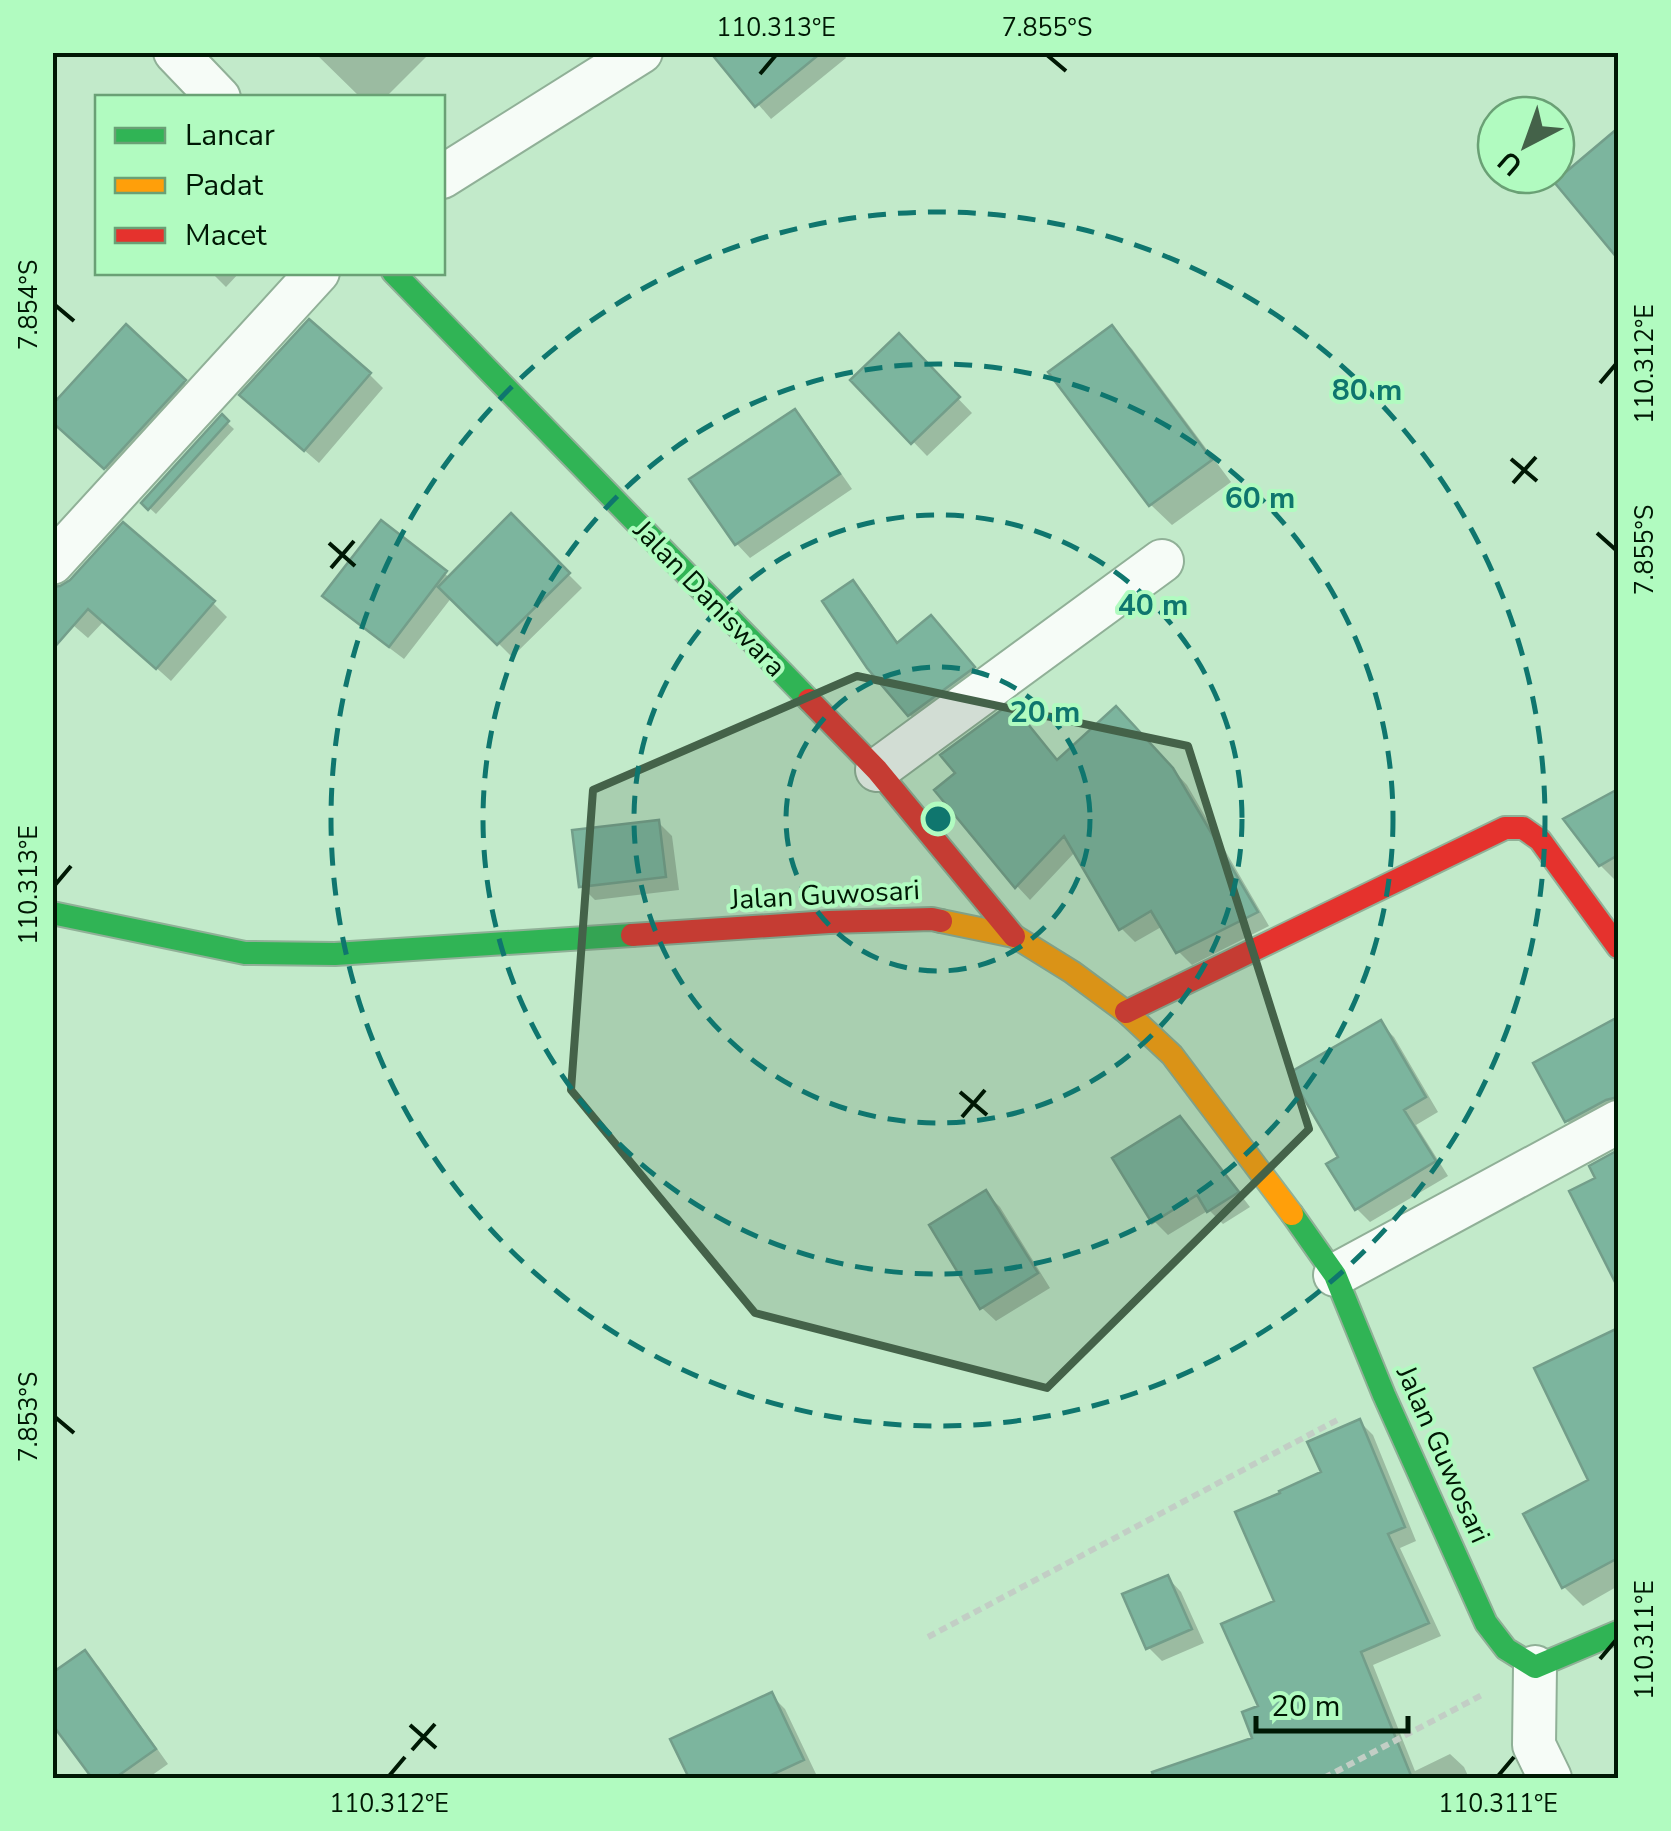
<svg xmlns="http://www.w3.org/2000/svg" width="1671" height="1831" viewBox="0 0 1671 1831" font-family="'Nunito Sans',sans-serif">
<style>
.shadow{fill:#0003}
.building{fill:#7cb59e;stroke:#739e8a;stroke-width:2.5}
.lines{fill:none;stroke-linecap:round;stroke-linejoin:round}
.street-casing{stroke:#90b097;stroke-width:46}
.fast-casing{stroke:#90b097;stroke-width:26}
.slow-casing{stroke:#90b097;stroke-width:26}
.jam-casing{stroke:#90b097;stroke-width:26}
.path{stroke:#c2cec5;stroke-width:6;stroke-dasharray:8 5;stroke-linecap:butt}
.street{stroke:#f6fcf7;stroke-width:42}
.fast{stroke:#30b455;stroke-width:22}
.slow{stroke:#ff9f0a;stroke-width:22}
.jam{stroke:#e5322d;stroke-width:22}
.marked{fill:#446249;fill-opacity:0.2;stroke:#446249;stroke-width:8;stroke-linejoin:round}
.ticks{fill:none;stroke:#001804;stroke-width:4}
.ring{fill:none;stroke:#0f766e;stroke-width:5;stroke-dasharray:18 12}
.labels{text-anchor:middle;stroke-width:8;stroke-linejoin:round;paint-order:stroke}
.street-label{font-size:28px;fill:#001804;stroke:#b1fbc0}
.centre{fill:#0f766e;stroke:#b1fbc0;stroke-width:5}
.ring-label{font-size:30px;text-anchor:middle;font-weight:bold;fill:#0f766e;stroke:#b1fbc0;stroke-width:8;stroke-linejoin:round;paint-order:stroke}
.neatline{fill:none;stroke:#001804;stroke-width:4}
.ticks-label{font-size:25px;text-anchor:middle;fill:#001804}
</style>
<rect width="100%" height="100%" fill="#c2eaca"/>
<path class="shadow" d="M314,52H431L385,98H361Z
M713,52H842L846,58L771,119Z
M211,272H240L226,287Z
M1111,328L1132,349L1231,482L1172,525L1151,505Z
M899,337L972,413L927,456L854,380Z
M370,375L383,388L319,463L257,409Z
M184,382L198,395L119,481L52,419Z
M794,412L808,426L852,489L750,558L737,544Z
M222,418L234,429L156,514L144,503Z
M511,517L582,588L512,657L452,597L404,659L339,610L326,596L381,524L450,578Z
M853,583L865,595L899,644L942,630L985,680L922,727L910,715Z
M213,603L227,617L171,681L104,621L88,638L52,607Z
M1130,723L1187,785L1269,926L1192,965L1178,951L1163,926L1135,942L1121,928L1076,851L1030,900L1017,886L1059,762Z
M1618,792V876L1614,879L1600,865L1567,819Z
M658,822L672,836L679,890L595,900L581,886Z
M1618,1020V1121L1585,1139L1567,1121L1537,1064Z
M1380,1023L1394,1037L1438,1112L1416,1125L1448,1176L1370,1222L1356,1208L1342,1158Z
M1194,1134L1250,1207L1223,1224L1209,1210L1168,1235L1154,1221Z
M1618,1153V1283L1573,1192L1599,1179L1592,1167Z
M986,1193L1000,1207L1050,1288L996,1321L982,1308Z
M1612,1334L1618,1340V1536L1617,1537L1618,1541V1586L1583,1606L1564,1587L1526,1515L1591,1481Z
M1360,1422L1373,1435L1416,1541L1400,1548L1441,1636L1373,1665L1415,1771L1450,1754L1464,1767L1469,1778H1190L1185,1764L1255,1739L1277,1602L1324,1473Z
M1168,1578L1181,1592L1204,1643L1162,1661L1148,1647Z
M85,1653L99,1667L168,1764L148,1778H95L52,1720Z
M771,1695L785,1709L816,1774L807,1778H692L674,1740Z"/>
<path class="building" d="M710,52H822L755,107Z
M1618,128V259L1554,182Z
M309,319L371,373L304,451L239,395Z
M126,324L186,380L104,469L52,422V405Z
M1112,325L1212,460L1149,506L1048,372Z
M899,333L960,397L911,444L850,380Z
M795,409L840,474L735,545L689,479Z
M222,414L229,421L148,510L141,503Z
M511,513L570,573L497,645L438,587Z
M381,520L447,571L389,647L322,596Z
M123,522L215,601L156,669L88,609L52,650V587L60,586L70,580Z
M853,580L897,643L931,615L975,667L908,716L867,668L822,601Z
M1011,703L1057,760L1116,706L1173,768L1258,912L1176,953L1151,911L1119,930L1064,836L1015,888L934,790L955,773L940,755Z
M1618,789V855L1599,866L1563,819Z
M659,820L666,877L579,887L572,830Z
M1618,1017V1097L1606,1100L1565,1122L1533,1063Z
M1381,1020L1426,1097L1404,1110L1436,1161L1355,1210L1326,1164L1338,1157L1289,1073Z
M1180,1116L1239,1192L1207,1212L1197,1195L1152,1223L1112,1158Z
M1618,1150V1288L1569,1191L1595,1178L1589,1166Z
M986,1190L1038,1273L980,1309L929,1225Z
M1618,1328V1558L1562,1588L1523,1514L1588,1480L1534,1368Z
M1360,1419L1405,1527L1388,1534L1429,1623L1361,1652L1412,1778H1154L1152,1772L1252,1738L1242,1712L1258,1706L1221,1624L1274,1601L1235,1512L1280,1493L1279,1491L1321,1472L1307,1442Z
M1168,1575L1192,1629L1146,1649L1122,1594Z
M85,1650L156,1749L115,1778H92L52,1724V1673Z
M772,1692L804,1760L765,1778H689L670,1739Z"/>
<g class="lines">
<defs>
<path id="street" d="M175,52L219,98
M442,177L641,52
M52,563L318,272
M877,770L1162,561
M1335,1275L1618,1122
M1535,1667L1534,1745L1550,1778"/>
<path id="fast" d="M393,272L809,700
M52,913L245,953L335,954L632,935
M1292,1214L1335,1275L1384,1395L1486,1623L1506,1649L1535,1667L1618,1632"/>
<path id="slow" d="M941,921L1014,936L1072,972L1126,1012L1172,1055L1292,1214"/>
<path id="jam" d="M809,700L877,770L1014,936
M632,935L829,922L932,919L941,921
M1126,1012L1505,828H1523L1540,840L1618,947"/>
</defs>
<use href="#street" class="street-casing"/>
<use href="#fast" class="fast-casing"/>
<use href="#slow" class="slow-casing"/>
<use href="#jam" class="jam-casing"/>
<path class="path" d="M928,1637L1339,1419
M1324,1778L1482,1695"/>
<use href="#street" class="street"/>
<use href="#fast" class="fast"/>
<use href="#slow" class="slow"/>
<use href="#jam" class="jam"/>
</g>
<path class="marked" d="M857,676L1188,746L1309,1129L1047,1388L755,1313L571,1090L593,790Z"/>
<path class="ticks" d="M1047,55L1066,71M760,74L776,55M55,305L74,321M1600,383L1616,364M1511,459L1537,481M1513,483L1536,457M1597,533L1616,550M329,543L355,566M331,568L354,541M55,885L71,866M960,1092L987,1115M962,1117L985,1090M55,1417L74,1433M1600,1659L1616,1640M410,1725L436,1748M412,1750L435,1724M389,1776L405,1757M1498,1776L1514,1757"/>
<g class="ring">
<circle cx="938" cy="819" r="152"/>
<circle cx="938" cy="819" r="304"/>
<circle cx="938" cy="819" r="455"/>
<circle cx="938" cy="819" r="607"/>
</g>
<g class="labels">
<g class="street-label">
<text transform="translate(710 598) rotate(46)" y="10">Jalan Daniswara</text>
<text transform="translate(825 894) rotate(-3)" y="10">Jalan Guwosari</text>
<text transform="translate(1444 1454) rotate(66)" y="10">Jalan Guwosari</text>
</g>
</g>
<circle cx="938" cy="819" r="15" class="centre"/>
<g class="ring-label">
<text x="1367" y="400">80 m</text>
<text x="1260" y="508">60 m</text>
<text x="1153" y="615">40 m</text>
<text x="1045" y="722">20 m</text>
</g>
<rect width="1671" height="1831" fill="none" stroke="#b1fbc0" stroke-width="110"/>
<rect x="95" y="95" width="350" height="180" fill="#b1fbc0" stroke="#6aa075" stroke-width="2.5"/>
<rect x="115" y="128" width="50" height="15" fill="#30b455" stroke="#6aa075" stroke-width="2.5"/>
<text x="185" y="145" font-size="30" fill="#001804">Lancar</text>
<rect x="115" y="178" width="50" height="15" fill="#ff9f0a" stroke="#6aa075" stroke-width="2.5"/>
<text x="185" y="195" font-size="30" fill="#001804">Padat</text>
<rect x="115" y="228" width="50" height="15" fill="#e5322d" stroke="#6aa075" stroke-width="2.5"/>
<text x="185" y="245" font-size="30" fill="#001804">Macet</text>
<g transform="translate(1526 145) rotate(221)"><circle r="48" fill="#b1fbc0" stroke="#6aa075" stroke-width="2.5"/>
<path d="M0-8L18 38L0 25L-18 38Z" fill="#446249"/>
<text y="-15" font-size="28" font-weight="bold" text-anchor="middle" fill="#001804">U</text>
</g>
<path d="M1256 1716v15h152v-15" fill="none" stroke="#001804" stroke-width="5"/>
<text x="1271" y="1716" font-size="30" fill="#001804" stroke="#b1fbc0" stroke-width="8" paint-order="stroke">20 m</text>
<rect x="55" y="55" width="1561" height="1721" class="neatline"/>
<g class="ticks-label">
<text x="776" y="36">110.313°E</text>
<text x="1047" y="36">7.855°S</text>
<text transform="translate(28 305) rotate(-90)" y="9">7.854°S</text>
<text transform="translate(1644 364) rotate(-90)" y="9">110.312°E</text>
<text transform="translate(1644 550) rotate(-90)" y="9">7.855°S</text>
<text transform="translate(28 885) rotate(-90)" y="9">110.313°E</text>
<text transform="translate(28 1417) rotate(-90)" y="9">7.853°S</text>
<text transform="translate(1644 1640) rotate(-90)" y="9">110.311°E</text>
<text x="389" y="1812">110.312°E</text>
<text x="1498" y="1812">110.311°E</text>
</g>
</svg>
